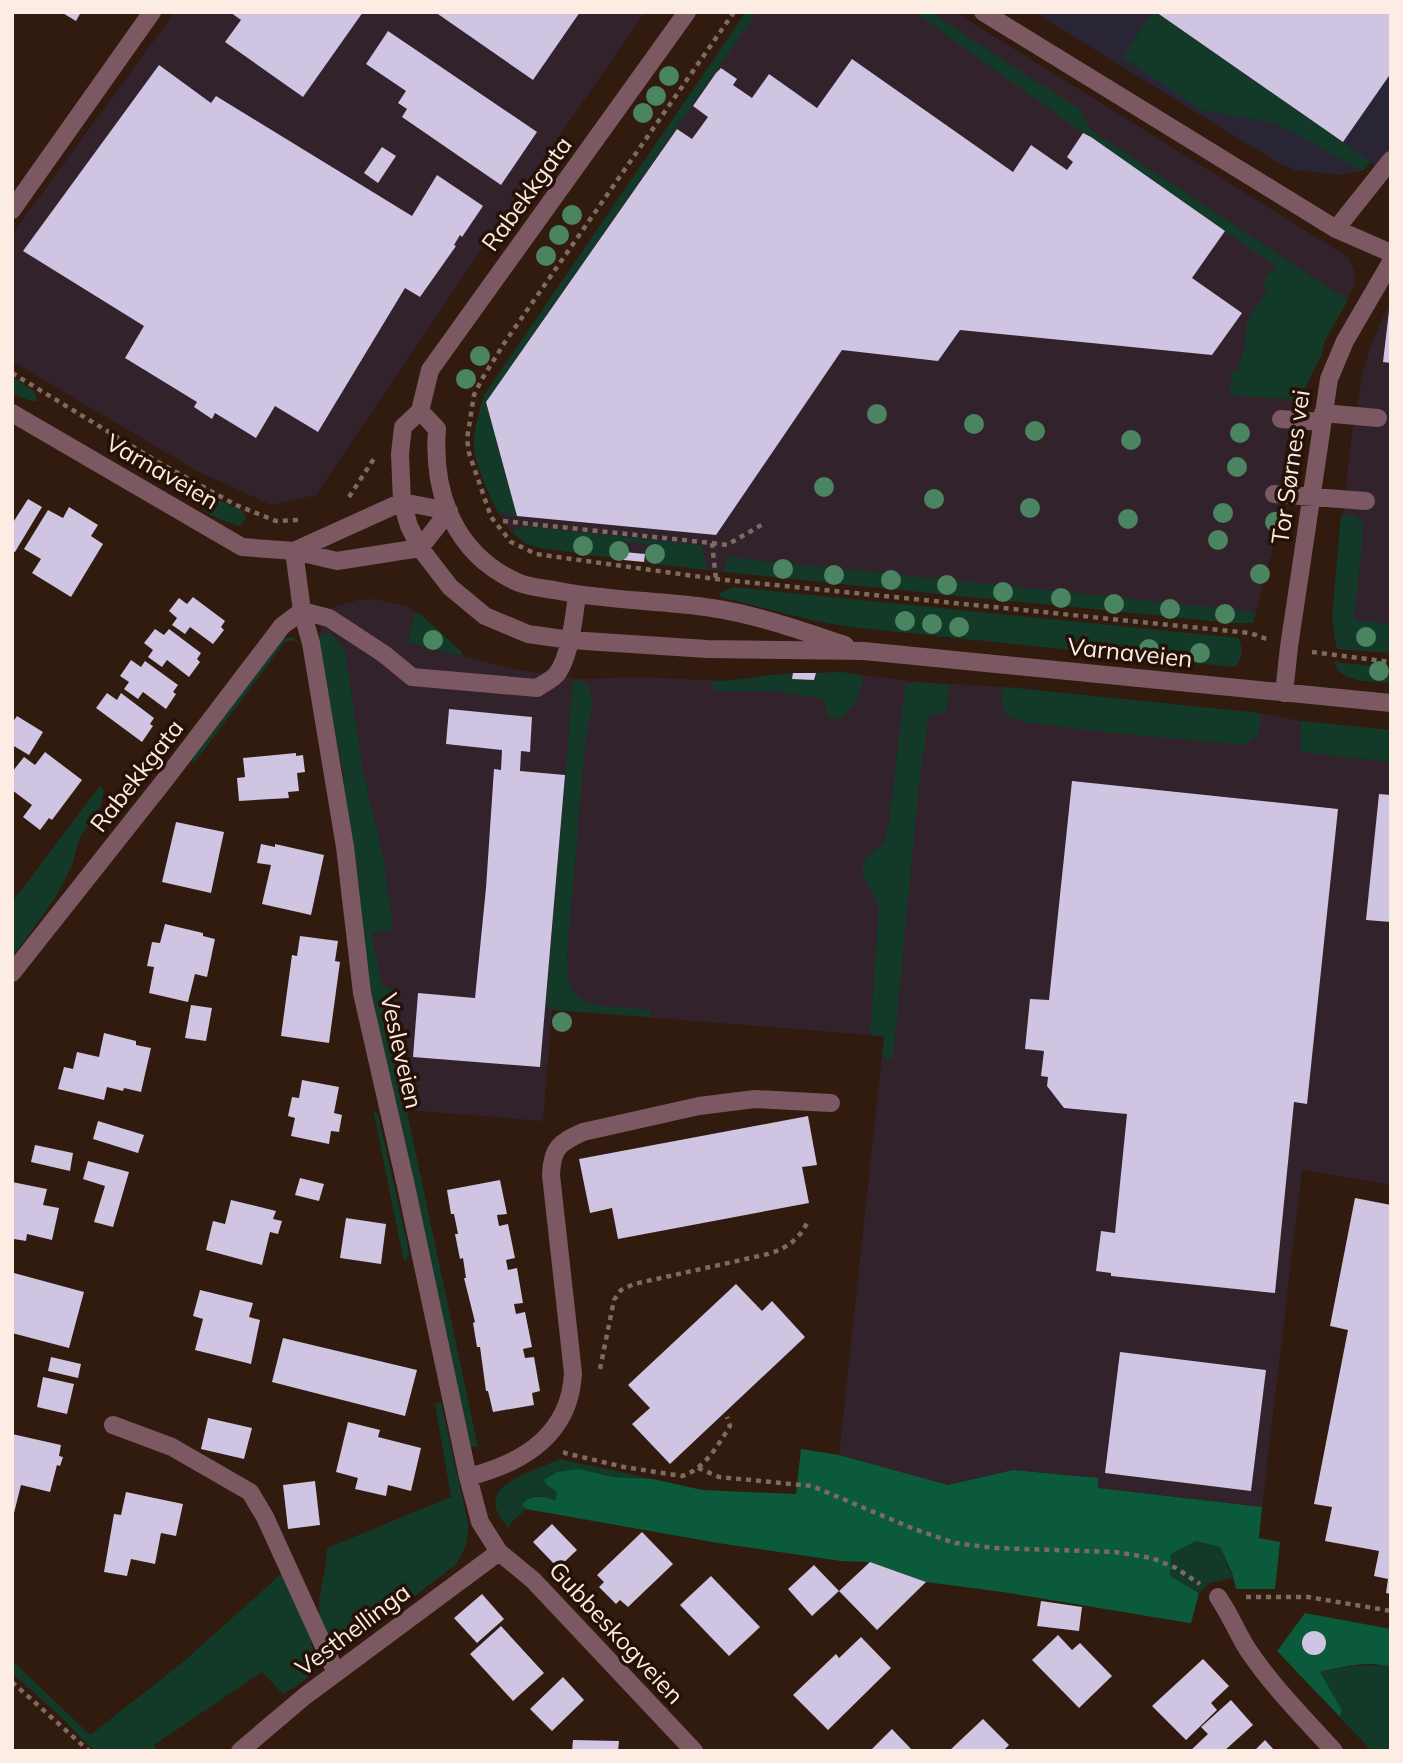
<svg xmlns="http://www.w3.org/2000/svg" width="1403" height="1763" viewBox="0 0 1403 1763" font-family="Mulish,sans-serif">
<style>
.commercial{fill:#32222c}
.industrial{fill:#2a2535}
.green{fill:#133a29}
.forest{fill:#0b5a3c}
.building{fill:#cfc4e1}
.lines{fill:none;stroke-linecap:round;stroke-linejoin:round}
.path{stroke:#7f6a60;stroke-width:4.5;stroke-dasharray:5 5;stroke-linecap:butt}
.minor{stroke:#7c5862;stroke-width:18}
.tree{fill:#4a8460}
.labels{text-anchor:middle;stroke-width:7;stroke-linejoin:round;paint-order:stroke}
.street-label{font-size:24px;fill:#fdece4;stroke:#261106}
</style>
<rect width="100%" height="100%" fill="#311a0e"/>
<path class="commercial" d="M175,12H645L476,257L316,495L271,505L197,471L12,361V234Z
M746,12H955L1348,257L1353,268L1355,282L1348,300L1325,340L1321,356L1296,402L1285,451L1281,517L1253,623L962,597L670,566L540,548L527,544L510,531L498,513L485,484L475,451L474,438L484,395Z
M1391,299V653L1337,649L1332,617L1352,432L1362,376L1370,347Z
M374,599L406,606L423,616L431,626L461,651L463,656L518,670L579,679L639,677L729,681L768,675L814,680L816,673L841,672L919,682L1006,687L1259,713L1301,721L1391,730V1185L1302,1170L1262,1507L1098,1488V1478L1014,1470L948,1485L839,1455L884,1036L552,1010L543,1121L395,1109L343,774L317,638L331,608L358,600Z"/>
<path class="industrial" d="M1034,12H1391V179L1371,162L1363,171L1338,175L1295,170L1278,163Z"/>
<path class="green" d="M746,12H757L486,402L517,516L498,513C488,490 473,464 474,439C475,425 480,409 484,395Z
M930,12L1079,109L1091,130L1348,300L1325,340L1321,356L1305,388L1296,400L1229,395L1232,372H1237L1244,349L1247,321L1267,290L1262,284L1272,270L1278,268L1055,113L916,13Z
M1153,12H1156L1371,162L1363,171L1276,123L1201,110L1123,57Z
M12,377L35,392L37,401H31L12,394Z
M184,485L243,511L246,518L239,526C211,516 197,512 184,485Z
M1341,515H1355L1364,523L1354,620L1391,624V653L1337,649L1332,617Z
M522,526L702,545L707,570L651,563L652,553L649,544L625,542L622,548V559L540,548L527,544L512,533Z
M726,557L1256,612L1253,623H1231L725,572Z
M733,587L1239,638C1243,651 1243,657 1235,667L850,627L815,621L720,597V593Z
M415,612C427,618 449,641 461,651L463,656L408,643Z
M324,633L332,634L345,652L363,771L384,861L393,930L371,933L382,986L396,990L395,1055L478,1447L469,1446L371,1007L345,809L343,774L317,638Z
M294,637L300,644L294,640L285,642L194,763L192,759L281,639Z
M1334,662L1391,668V683C1372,681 1340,684 1334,662Z
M841,672L861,675L863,680L855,705L841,718H828L825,699L775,691H717L711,685L713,681C740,681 766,675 793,673V679L814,680L816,673Z
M579,679L589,686L592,703L585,746L567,955C568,963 567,975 569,983C578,1013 625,1005 650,1010L651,1017L552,1010L546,1004L573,684Z
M919,682L949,685L947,709L943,713L930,716L928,721L919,786L893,1058H882L884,1037L870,1035L879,909C870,877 845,869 883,844L889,822L905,688L908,683Z
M1006,687L1259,713C1263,727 1258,741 1243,745L1115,733L1030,723L1010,718L1004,712L1001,693Z
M1301,721L1391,730V762L1300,752Z
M100,786L104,790L100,808L80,837L71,868L55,898L12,958V902Z
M373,1109L378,1114L407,1242L409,1256L404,1262Z
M441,1402L468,1522C469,1538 465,1552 455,1565L348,1647H337C304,1616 327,1584 327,1548L451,1497L435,1404Z
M560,1459L653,1479L613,1477L579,1469L547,1485L557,1492L555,1500L536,1496L522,1505L526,1509L510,1524V1529C467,1487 529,1473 560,1459Z
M1196,1541L1220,1547L1233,1578L1210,1583L1199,1593L1170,1576V1554Z
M282,1573C292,1596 325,1651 310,1675C305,1682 291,1689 283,1694L262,1672L154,1745L158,1751H94L61,1717L12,1673V1660L90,1735L182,1663Z
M1384,1665L1391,1667V1751H1372L1340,1718L1342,1710L1320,1672L1352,1666Z"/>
<path class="forest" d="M801,1449L839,1455L948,1485L1013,1470L1098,1478V1488L1262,1507L1259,1538L1280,1542L1275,1589H1236L1232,1573L1220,1547L1196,1541L1171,1554L1170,1576L1199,1593L1191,1623H1189L1003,1592L926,1582L870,1562L841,1561L718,1543L526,1509L522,1505C531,1493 542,1497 555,1500L557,1492L547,1485L544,1480L557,1472L579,1469L613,1477L653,1479L702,1490L796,1494Z
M1305,1613L1391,1629V1667C1369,1660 1342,1667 1320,1672L1342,1710L1340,1717L1277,1651Z"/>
<path class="building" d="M61,12H81L76,21Z
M230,12H363L303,97L225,42L241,20Z
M435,12H580L533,80Z
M1156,12H1391V73L1343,142Z
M388,31L537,132L501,185L402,117L407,109L398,103L406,91L366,64Z
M852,59L1013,172L1031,145L1067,170L1073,162L1067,157L1083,133L1091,137L1225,231L1192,278L1242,313L1212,355L960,330L938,361L842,350L716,535L517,516L486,402L677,129L692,139L708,117L693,106L716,73L721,68L737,79L733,85L752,98L769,74L817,108Z
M159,65L211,103L216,96L412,216L437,175L483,206L462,237L460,235L454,245L456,246L420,297L405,288L318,432L275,406L256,438L215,413L212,419L194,407L197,402L125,358L144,326L23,251Z
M382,147L396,156L378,183L364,173Z
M1389,311H1391V363L1383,362Z
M28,499L42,507L15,552L12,551V524Z
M69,507L98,525L91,536L103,544L71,597L32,573L41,559L24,549L48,510L63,518Z
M624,552L645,554L644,562L624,560Z
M193,597L225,621L221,627L224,630L213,644L190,627L185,634L172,625L177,618L169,611L179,598L187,604Z
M155,629L164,635L169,629L201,653L197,659L200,662L189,677L167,660L162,667L148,657L153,650L144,643Z
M131,660L141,667L145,661L178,685L173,692L176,694L166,709L143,692L138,699L124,689L129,682L120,676Z
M793,673H816L814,680L792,679Z
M107,693L117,700L121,693L154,718L150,724L153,726L142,742L96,708Z
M449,709L532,717L530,752L521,751L520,771L565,775L540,1067L413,1057L418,993L475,998L486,888L494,769L501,770L502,750L446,744Z
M17,716L43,732L29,755L12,745V723Z
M45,752L82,780L52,820L49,818L40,830L23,817L32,805L12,790V772L24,757L35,765Z
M296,753V756L303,755L305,772L297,773L299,791L288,792L289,798L239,801L237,778L245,777L243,758Z
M1072,781L1338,809L1307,1104L1294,1102L1275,1293L1111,1276V1273L1096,1271L1101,1231L1115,1233L1127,1114L1064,1108L1047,1086L1048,1077L1041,1076L1044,1051L1025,1049L1030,999L1049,1000Z
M1379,794L1391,795V922L1366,920Z
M176,822L224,832L211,893L162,882Z
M261,844L275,847V844L324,855L311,915L262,904L271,865L257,863Z
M165,924L203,933V936L215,939L207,977L195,974L188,1002L149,993L154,967L147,966L152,942L160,943Z
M300,936L338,941L335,961L340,962L329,1043L281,1036L292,955L297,956Z
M191,1005L212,1008L206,1041L185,1038Z
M104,1033L136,1041V1045L151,1048L141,1092L124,1088L123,1091L107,1087L104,1100L58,1089L64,1067L73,1069L77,1052L99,1057Z
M302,1080L339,1087L334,1113L342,1115L339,1132L331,1131L329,1144L291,1136L295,1118L288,1116L292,1097L299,1098Z
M808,1116L817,1165L802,1167L809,1203L618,1239L612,1208L590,1213L579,1159Z
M98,1121L144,1135L138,1153L93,1139Z
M35,1145L73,1153L70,1171L31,1162Z
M88,1161L129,1172L113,1227L94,1222L105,1186L83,1179Z
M300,1178L324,1184L319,1201L295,1195Z
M500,1180L507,1214L497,1215L499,1226L508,1224L515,1258L506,1260L508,1270L517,1268L523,1303L514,1304L516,1314L525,1312L532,1347L523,1349L525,1358L534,1357L540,1391L532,1393L534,1405L493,1412L488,1391H486L480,1347H477L473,1323L475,1322L464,1278H466L463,1258L460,1259L455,1234H458L454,1214H451L447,1190Z
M12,1182L47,1189L43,1205L59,1208L52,1240L27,1234L26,1241L14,1239Z
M1355,1198L1391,1205V1594L1386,1593L1388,1579L1374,1576L1379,1551L1325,1541L1332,1507L1314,1504L1348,1330L1330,1326Z
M231,1200L276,1211L273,1219L282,1221L278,1234L270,1232L262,1265L206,1250L213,1221L225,1224Z
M346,1218L386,1224L381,1264L340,1258Z
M14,1273L84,1292L69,1348L12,1333V1281Z
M736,1284L762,1311L772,1301L805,1337L670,1464L632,1424L650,1408L628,1385Z
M200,1290L253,1303L249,1317L260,1320L251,1364L195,1350L203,1319L193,1316Z
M283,1338L417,1370L405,1416L272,1382Z
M1120,1352L1266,1370L1251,1491L1105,1473Z
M51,1357L81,1364L78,1378L48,1371Z
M43,1377L74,1384L67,1414L37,1407Z
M208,1418L252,1428L244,1459L201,1449Z
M348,1422L380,1430L378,1437L421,1448L411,1491L388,1485L386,1496L355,1489L358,1478L336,1472Z
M12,1434L61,1445L59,1456L63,1457L60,1466L57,1465L50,1492L21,1485L13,1517Z
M315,1481L320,1525L288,1529L283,1485Z
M126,1492L183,1504L176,1536L161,1533L155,1564L131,1559L127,1576L104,1572L114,1514L121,1515Z
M552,1524L577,1550L558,1568L533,1542Z
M642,1532L673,1564L628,1607L620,1600L616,1604L599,1587L604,1582L597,1575Z
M870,1562L926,1582L877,1630L839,1591Z
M814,1565L839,1591L812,1616L788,1589Z
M711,1576L760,1627L729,1656L680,1605Z
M482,1594L504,1619L477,1643L454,1618Z
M1041,1601L1082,1607L1079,1631L1037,1626Z
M501,1626L544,1673L513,1701L470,1654Z
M1302 1643a12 12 0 1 1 24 0a12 12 0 1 1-24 0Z
M1058,1635L1072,1650L1080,1643L1112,1676L1079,1708L1032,1660Z
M861,1637L891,1668L828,1730L793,1695L836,1654L839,1658Z
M1203,1659L1229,1686L1211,1703L1217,1710L1186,1740L1152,1706Z
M563,1677L584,1700L552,1731L530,1709Z
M1231,1700L1253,1725L1224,1751H1190L1208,1734L1201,1727Z
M983,1719L1009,1745L1003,1751H949Z
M892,1729L913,1751H870Z
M573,1740L619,1741L618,1751H572Z
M1265,1740L1275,1751H1254Z"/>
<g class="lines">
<path class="path" d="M734,12L505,342L482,379L474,395L467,439L469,453L491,517L511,542L536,554L716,579L1250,633L1267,639
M12,373L158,462L236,505L276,521L298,520
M349,497L375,457
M503,521L712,543L716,579
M712,543L727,545L763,524
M1312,652L1391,662
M600,1369L614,1300L621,1290L634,1284L768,1254C787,1248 799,1240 808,1221
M566,1451L565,1453L624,1467L682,1476C705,1469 718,1445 730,1426L727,1417
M698,1468L719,1477L812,1486L914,1529L955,1543L994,1548L1115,1552L1152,1558L1176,1568L1200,1584
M1246,1597H1308L1391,1611
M12,1682L89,1751"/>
<path class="minor" d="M983,12L1336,229L1391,253
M12,210L152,12
M1336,229L1391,160
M420,411L403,427L400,454L402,502L409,526L420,548L450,587L485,616L528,634L570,640L707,649L864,651L1391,703
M420,411L437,429C432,494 455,554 517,582C528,587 542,588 554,590C606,601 660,600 712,608C758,615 802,631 845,645
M420,411L430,370L687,12
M12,413L242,547L294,551L337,561L420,548L449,511L402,502L294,551
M1323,413L1378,418
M1281,419L1322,422
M1274,494L1366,501
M294,551L302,611L311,643L345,847L362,993L406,1186L468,1477L480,1522L499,1552L533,1580L694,1751
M1284,693L1289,647L1329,379L1345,341L1391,262
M12,973L164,781L282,626L302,611L329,618L384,654L412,677L537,688C543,684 551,680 556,675C570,658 574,617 577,595
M113,1425L172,1447L250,1492L265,1517L336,1673
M468,1477C523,1463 570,1435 573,1373L551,1175C552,1148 559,1143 583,1132L699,1106L755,1099L831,1103
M1218,1597C1230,1614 1237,1633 1248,1650C1273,1687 1304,1718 1334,1751
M240,1751L305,1696L499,1552"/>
</g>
<g class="tree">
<circle cx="669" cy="76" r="10"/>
<circle cx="656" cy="96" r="10"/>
<circle cx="643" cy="113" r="10"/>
<circle cx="572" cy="215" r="10"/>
<circle cx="559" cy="235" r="10"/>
<circle cx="546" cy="256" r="10"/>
<circle cx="480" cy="356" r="10"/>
<circle cx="466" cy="379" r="10"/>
<circle cx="877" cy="414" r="10"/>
<circle cx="974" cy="424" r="10"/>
<circle cx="1035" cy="431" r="10"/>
<circle cx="1240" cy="433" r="10"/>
<circle cx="1131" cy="440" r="10"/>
<circle cx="1237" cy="467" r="10"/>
<circle cx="824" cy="487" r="10"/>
<circle cx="934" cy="499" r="10"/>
<circle cx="1030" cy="508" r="10"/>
<circle cx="1223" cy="513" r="10"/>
<circle cx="1128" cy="519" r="10"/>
<circle cx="1275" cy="522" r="10"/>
<circle cx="1218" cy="540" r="10"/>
<circle cx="583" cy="546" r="10"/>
<circle cx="619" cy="551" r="10"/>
<circle cx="655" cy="554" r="10"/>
<circle cx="783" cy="569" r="10"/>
<circle cx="1260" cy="574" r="10"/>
<circle cx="834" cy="575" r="10"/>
<circle cx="891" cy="580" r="10"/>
<circle cx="947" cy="585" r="10"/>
<circle cx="1003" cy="592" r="10"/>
<circle cx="1061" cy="598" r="10"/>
<circle cx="1114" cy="604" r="10"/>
<circle cx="1170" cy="609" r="10"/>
<circle cx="1225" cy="614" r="10"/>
<circle cx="905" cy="621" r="10"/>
<circle cx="932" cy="624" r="10"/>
<circle cx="959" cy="627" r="10"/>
<circle cx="1366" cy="637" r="10"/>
<circle cx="433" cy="640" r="10"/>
<circle cx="1149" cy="649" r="10"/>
<circle cx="1200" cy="653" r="10"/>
<circle cx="1379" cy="671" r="10"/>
<circle cx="562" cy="1022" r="10"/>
</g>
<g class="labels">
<g class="street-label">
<text transform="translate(527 194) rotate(-54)" y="8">Rabekkgata</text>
<text transform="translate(1291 467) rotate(-82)" y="8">Tor Sørnes vei</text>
<text transform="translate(162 472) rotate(30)" y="8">Varnaveien</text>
<text transform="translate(1130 653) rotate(6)" y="8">Varnaveien</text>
<text transform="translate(137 776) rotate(-52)" y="8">Rabekkgata</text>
<text transform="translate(401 1051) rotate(77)" y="8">Vesleveien</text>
<text transform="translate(353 1630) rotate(-37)" y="8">Vesthellinga</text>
<text transform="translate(616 1633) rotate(47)" y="8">Gubbeskogveien</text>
</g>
</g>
<rect width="1403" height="1763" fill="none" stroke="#fdece4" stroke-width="28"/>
</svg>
